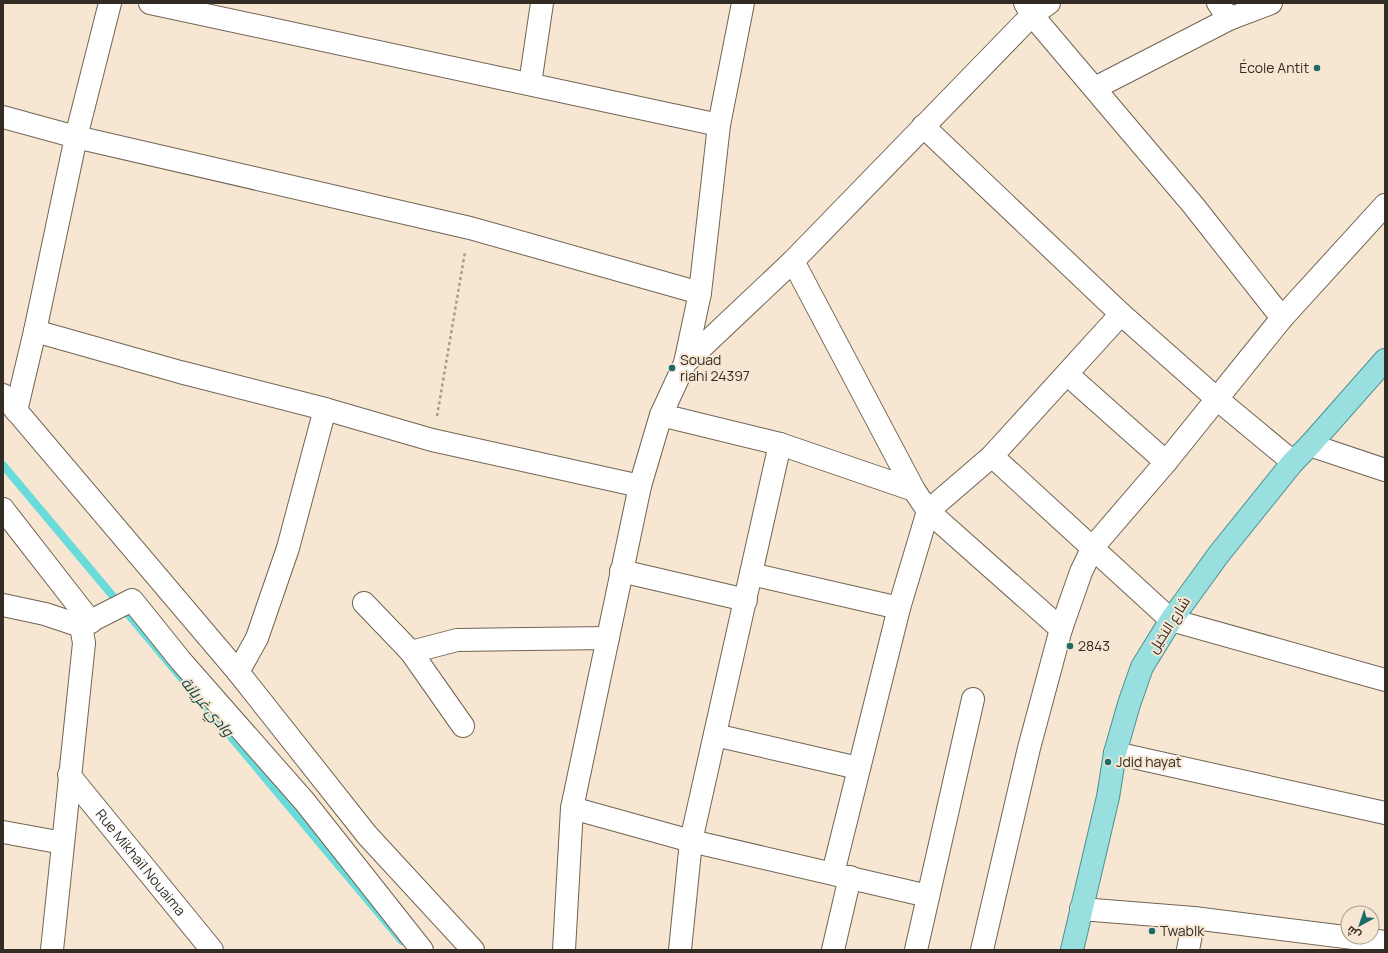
<svg xmlns="http://www.w3.org/2000/svg" width="1388" height="953" viewBox="0 0 1388 953" font-family="Manrope,Cairo,sans-serif">
<style>
.lines{fill:none;stroke-linecap:round;stroke-linejoin:round}
.stream{stroke:#69dbda;stroke-width:8}
.minor-casing{stroke:#726453;stroke-width:24}
.major-casing{stroke:#499290;stroke-width:24}
.path{stroke:#a89c8d;stroke-width:2.5;stroke-dasharray:3 3;stroke-linecap:butt}
.minor{stroke:#fff;stroke-width:22}
.major{stroke:#99dfdf;stroke-width:22}
.poi-dot{fill:#1d6a6a;stroke:#f6e6d2;stroke-width:1.5}
.labels{text-anchor:middle;stroke-width:4;stroke-linejoin:round;paint-order:stroke}
.poi-label{font-size:14px;fill:#332c25;stroke:#f6e6d2;text-anchor:start}
.street-label{font-size:14px;fill:#332c25;stroke:#f6e6d2}
.water-label{font-size:15px;font-style:italic;fill:#0f4444;stroke:#f6e6d2}
</style>
<rect width="100%" height="100%" fill="#f6e6d2"/>
<g class="lines">
<path class="stream" d="M3,465L402,941"/>
<defs>
<g id="minor">
<path d="M150,3L719,125"/>
<path d="M1025,3L1032,15L1193,205L1282,318"/>
<path d="M1218,3L1229,19"/>
<path d="M530,84L542,3"/>
<path d="M1095,88L1229,19L1271,3"/>
<path d="M3,117L76,137L470,228L700,293"/>
<path d="M923,126L1121,314L1217,399L1293,462"/>
<path d="M793,261L914,490L928,511L1061,629"/>
<path d="M35,331L180,372L325,409L432,440L640,486"/>
<path d="M685,363L793,261L1032,15L1049,3"/>
<path d="M1067,374L1166,462"/>
<path d="M3,395L238,672L367,835L473,950"/>
<path d="M16,411L35,331L76,137L110,3"/>
<path d="M661,415L780,444L914,490"/>
<path d="M1310,445L1385,470"/>
<path d="M992,456L1171,620L1385,680"/>
<path d="M3,509L91,622"/>
<path d="M621,571L746,600"/>
<path d="M751,574L899,608"/>
<path d="M364,603L411,652L463,726"/>
<path d="M3,605L45,614L81,626L84,643L52,950"/>
<path d="M81,626L132,600L181,661L305,802L422,950"/>
<path d="M411,652L457,640L608,638"/>
<path d="M238,672L257,638L288,548L325,409"/>
<path d="M715,735L858,768"/>
<path d="M1115,753L1385,813"/>
<path id="s1" d="M69,775L212,950"/>
<path d="M572,808L691,841L928,896"/>
<path d="M3,832L63,843"/>
<path d="M833,873L899,608L928,511L992,456L1121,314"/>
<path d="M1081,909L1194,918L1385,942"/>
<path d="M564,950L572,808L640,486L661,415L685,363L700,293L719,125L743,3"/>
<path d="M680,950L691,841L780,444"/>
<path d="M833,950L850,877"/>
<path d="M916,950L973,699"/>
<path d="M982,950L1029,748L1061,629L1081,572L1093,547L1166,462L1282,318L1385,205"/>
<path d="M1188,950L1194,918"/>
</g>
<path id="major" d="M1072,950L1108,797L1115,753L1129,704L1142,667L1171,620L1219,554L1293,462L1310,445L1385,360"/>
</defs>
<use href="#minor" class="minor-casing"/>
<use href="#major" class="major-casing"/>
<path class="path" d="M437,416L465,252"/>
<use href="#minor" class="minor"/>
<use href="#major" class="major"/>
</g>
<g class="poi-dot">
<circle cx="1317" cy="68" r="4"/>
<circle cx="672" cy="368" r="4"/>
<circle cx="1070" cy="646" r="4"/>
<circle cx="1108" cy="762" r="4"/>
<circle cx="1152" cy="931" r="4"/>
</g>
<g class="labels">
<g class="poi-label">
<text x="1309" y="73" text-anchor="end">École Antit</text>
<text x="680" y="365">Souad<tspan x="680" dy="16">riahi 24397</tspan></text>
<text x="1078" y="651">2843</text>
<text x="1116" y="767">Jdid hayat</text>
<text x="1160" y="936">Twablk</text>
</g>
<g class="street-label">
<text transform="translate(1169 625) rotate(-57)" y="5">شارع النخيل</text>
<text dy="5" stroke="none"><textPath href="#s1" startOffset="113">Rue Mikhaïl Nouaima</textPath></text>
</g>
<g class="water-label">
<text transform="translate(207 707) rotate(50)" y="5">وادي غريانة</text>
</g>
</g>
<rect width="1388" height="953" fill="none" stroke="#332c25" stroke-width="8"/>
<g transform="translate(1360 925) rotate(220)"><circle r="19" fill="#f6e6d2" stroke="#a89c8d"/>
<path d="M0-3L7 15L0 10L-7 15Z" fill="#1d6a6a"/>
<text y="-6" font-size="11" font-weight="bold" text-anchor="middle" fill="#332c25">ش</text>
</g>
</svg>
